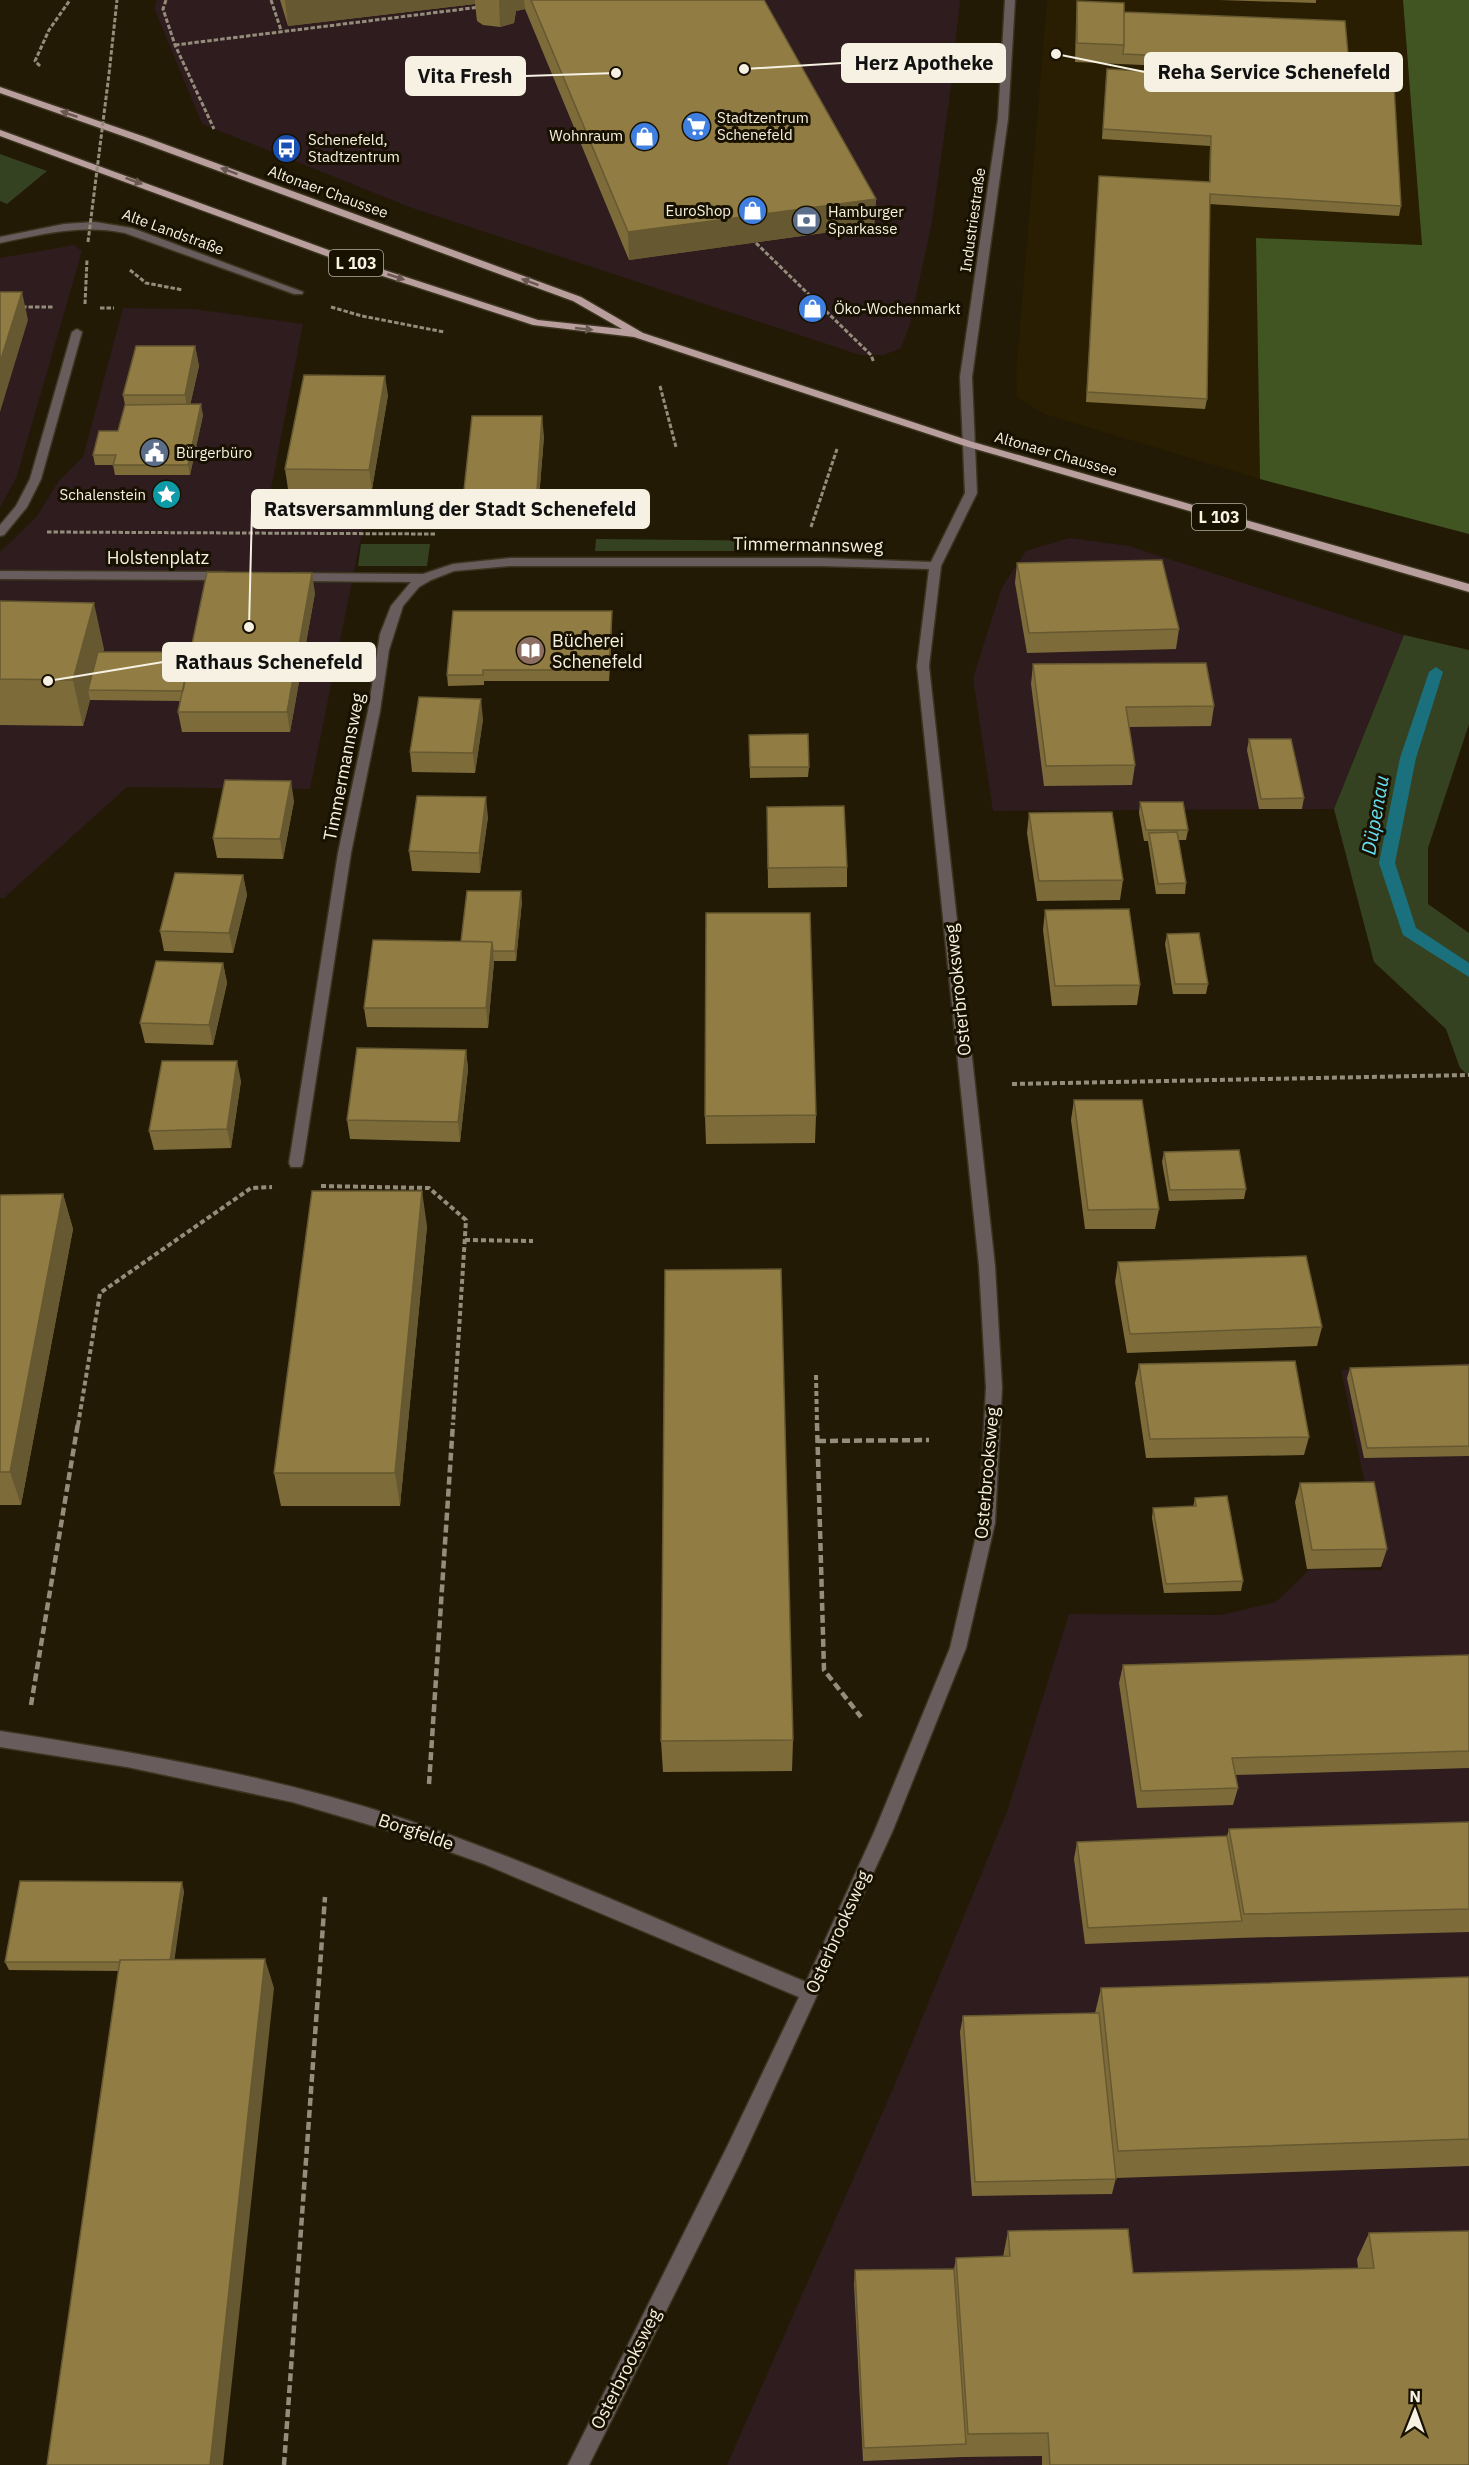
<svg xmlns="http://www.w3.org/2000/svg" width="1469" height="2465" viewBox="0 0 1469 2465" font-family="'IBM Plex Sans',sans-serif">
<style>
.commercial{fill:#2e1c1e}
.built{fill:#291e01}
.green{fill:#354222}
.forest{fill:#415522}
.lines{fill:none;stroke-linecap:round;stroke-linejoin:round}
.stream{fill:#1a717d;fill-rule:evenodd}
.street-casing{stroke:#3b341f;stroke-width:3}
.primary-casing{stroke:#3b341f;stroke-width:3}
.path-far2{stroke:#948d7c;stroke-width:3;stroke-dasharray:4.5 2;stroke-linecap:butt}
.path-far1{stroke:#948d7c;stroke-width:4;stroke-dasharray:5 3;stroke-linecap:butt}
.path{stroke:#948d7c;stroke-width:4.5;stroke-dasharray:8 4;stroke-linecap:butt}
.street{fill:#695c5c;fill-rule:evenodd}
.primary{fill:#b99e9e;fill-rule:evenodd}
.path-bridge{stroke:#948d7c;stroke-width:3;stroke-dasharray:4.5 2;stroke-linecap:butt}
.wall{fill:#7d6c3a}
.shaded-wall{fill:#665830}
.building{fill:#917d44;stroke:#665830;stroke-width:1.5}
.oneway{fill:#68584f}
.labels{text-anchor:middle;stroke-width:6;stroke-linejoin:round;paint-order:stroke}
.far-poi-label{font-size:15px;fill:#f6f1e3;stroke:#181100;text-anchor:start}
.far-street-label{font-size:15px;fill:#f6f1e3;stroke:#181100}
.shield{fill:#181100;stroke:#b3ae9f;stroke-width:1.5}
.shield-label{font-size:16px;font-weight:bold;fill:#f6f1e3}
.street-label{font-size:18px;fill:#f6f1e3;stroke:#181100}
.poi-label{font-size:18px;fill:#f6f1e3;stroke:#181100;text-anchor:start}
.water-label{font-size:20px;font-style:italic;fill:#66def1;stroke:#181100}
.leader{fill:none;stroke:#f6f1e3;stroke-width:2}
.callout-dot{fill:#f6f1e3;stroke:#181100;stroke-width:2}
.callout{fill:#f6f1e3;stroke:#f6f1e3;stroke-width:2}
.callout-label{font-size:20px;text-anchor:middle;font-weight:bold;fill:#111}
</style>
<rect width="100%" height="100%" fill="#221a04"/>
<path class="commercial" d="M157,0H960L951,87L932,222L910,324L901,348L884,355H860L412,208L202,124L154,8Z
M74,245L82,251L17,476L0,508V258Z
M123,308L194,309L303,324L270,494L369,498L310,789L127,787L4,898H0V552L37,516L58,482L83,457Z
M1069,538L1129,546L1404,635L1334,809L993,811L973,678L1002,587L1026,551Z
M1469,1363V2465H727L895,2084L1008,1809L1069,1614L1221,1615L1276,1602L1310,1569L1383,1570L1341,1370Z"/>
<path class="built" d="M1047,0H1403L1422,245L1256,238L1260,479L1044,414L1017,397L1016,374Z"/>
<path class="green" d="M0,154L47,171L7,204L0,201Z
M596,539L791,541L794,551H595Z
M361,544H430L427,566H358Z
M1404,635L1469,650V724L1428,848V904L1469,933V1076L1460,1068L1446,1029L1374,962L1334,809Z"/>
<path class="forest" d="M1403,0H1469V534L1260,479L1256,238L1422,245Z"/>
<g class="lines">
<path class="stream" d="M1436,667L1443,672L1416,758L1395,863L1416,928L1469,963V977L1403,935L1379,863L1400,758L1429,672Z"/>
<defs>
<path id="street" d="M1005,0H1015L1008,119L972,377L977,493L941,566L929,666L995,1266L1002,1387L995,1523L966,1648L893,1830L740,2163L589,2465H568L726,2149L799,1997L484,1864L397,1833L292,1802L127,1767L0,1747V1731C134,1752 269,1775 398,1817C537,1863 671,1926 806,1982L875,1830L950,1648L979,1523L986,1387L979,1266L917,666L929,569L821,566H510L454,571L431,580L419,587L403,606L389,650L380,711L351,853L303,1163L301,1167H291L289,1163L338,853L368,711L380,634L391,606L411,582L294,581L288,577L294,573L423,574L453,564L510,558H821L931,562L965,493L960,377L998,119Z
M95,222L132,228L303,292L302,294H294L125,233C82,224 42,234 0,243V237L64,224Z
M77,329L82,332L41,479L27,507L4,535L0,536V525L16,506L30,479L72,332Z
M0,571L225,572L231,576L225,580L0,579Z"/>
<path id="primary" d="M0,87L145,137L581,297L643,333L973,442L1469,584V592L965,446L634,337L533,325L367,271L0,136V130L375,267L538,320L622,329L573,301L137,141L0,93Z"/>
</defs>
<use href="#street" class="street-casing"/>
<use href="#primary" class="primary-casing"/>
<path class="path-far2" d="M166,0L163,9L175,45L214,129
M271,0L281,30
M175,45L480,7
M40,66L35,61L49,30L70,0
M109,74L117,0
M756,243L871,355L874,363
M130,270L146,283L183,290
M85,304L87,260
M22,307H53
M331,307L362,316L444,332
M100,308H114
M660,386L676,447
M811,527L837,449
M47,532L435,534"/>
<path class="path-far1" d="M1012,1084L1469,1075
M321,1186L429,1188L466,1220L453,1425
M465,1240L533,1241
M816,1375L817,1425
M78,1425L100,1293L251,1188L272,1187"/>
<path class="path" d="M817,1423L824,1670L861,1717
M818,1441L929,1440
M31,1705L78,1423
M429,1784L453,1423
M284,2465L325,1897"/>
<use href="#street" class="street"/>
<use href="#primary" class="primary"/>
<path class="path-bridge" d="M88,242L109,74"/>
</g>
<path class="wall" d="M280,0H764L876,199L874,226L629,260L525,9L516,11L514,23L500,27L483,25L477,21L475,4L288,26Z
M1219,0H1316V3Z
M1077,1L1349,64L1348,74L1075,62L1076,20Z
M1106,79L1401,206L1399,216L1209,204L1207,399L1205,409L1086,402L1099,176L1209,182L1210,146L1102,139Z
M195,346L199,366L190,405L203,415L190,475H115L113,465H95L93,455L118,431L125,405L123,395Z
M388,395L372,489H288L285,469Z
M544,436L538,510H466L464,490Z
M1017,563L1179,629L1176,649L1027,653L1015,583Z
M315,593L290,732H182L178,712L181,701L90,700L83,726L0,725V601L104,649L103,652H191Z
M612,611V622L609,681H484V685L448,686L447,675Z
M1033,664L1214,706L1211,726L1129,727L1135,765L1132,785L1044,786L1031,684Z
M483,719L475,773L412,772L410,752Z
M749,735L809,767L808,777L750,778Z
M1249,739L1304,798L1302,809H1259L1247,750Z
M294,801L283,859L217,858L213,838Z
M1140,802L1188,830L1186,840H1178L1186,883L1185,894H1156L1148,841H1144L1139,813Z
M767,807L847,867V887L768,888Z
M1029,813L1123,880L1120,900L1037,901L1027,833Z
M488,817L480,873L412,871L409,851Z
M243,875L247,895L233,953L164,951L160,931Z
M522,901L516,961H494L488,1028L367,1027L364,1008L461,941Z
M1045,910L1140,985L1137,1005L1052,1006L1043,930Z
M1167,934L1208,984L1206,994H1173L1165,944Z
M223,963L227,983L213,1045L145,1043L140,1023Z
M466,1050L468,1069L460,1142L350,1139L347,1120Z
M241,1081L231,1148L154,1150L149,1131Z
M1074,1100L1159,1209L1155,1229H1085L1071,1120Z
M816,1115L815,1143L706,1144L705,1116Z
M1164,1152L1246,1189L1244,1199L1169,1201L1162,1162Z
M63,1194L73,1229L21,1505H0V1195Z
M427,1226L400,1506H281L274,1473Z
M1118,1262L1322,1327L1317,1346L1127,1353L1115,1282Z
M1139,1364L1309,1437L1304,1455L1146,1458L1135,1383Z
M1469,1365V1456L1364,1458L1347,1378L1350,1368Z
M1300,1483L1387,1549L1381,1567L1307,1569L1295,1502Z
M1195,1498L1243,1581L1241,1591L1164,1593L1152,1518L1153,1508L1193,1507Z
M1469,1655V1768L1235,1775L1238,1788L1233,1805L1137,1808L1119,1683L1123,1665Z
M793,1740L792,1771L663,1772L661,1741Z
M1469,1822V1932L1237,1938L1085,1944L1074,1859L1077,1842L1227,1836L1229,1829Z
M184,1891L174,1959L274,1988L119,1971L9,1970L5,1962Z
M1469,1977V2166L1116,2178L1112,2194L972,2196L960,2032L963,2016L1095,2013L1101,1988Z
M1008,2231L1133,2273L1358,2268L1357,2259L1369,2233L1469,2465H1042V2456L963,2457L863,2461L854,2284L855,2270L954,2269L956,2258L1003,2257Z"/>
<path class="shaded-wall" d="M285,0H475V4L288,26Z
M500,0H524L525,9L516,11L514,23L500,27L499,0Z
M876,199L874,226L629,260L628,232Z
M22,292L28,320L0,412V362Z
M195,346L199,366L188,415L185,395Z
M385,376L388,395L372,489L369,470Z
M201,404L203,415L190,475L188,465Z
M542,416L544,436L538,510L537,490Z
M312,573L315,593L290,732L287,712Z
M94,603L104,649L93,690H88L90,700L83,726L73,680Z
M612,611V622L609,681V670Z
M481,699L483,719L475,773L473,753Z
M291,781L294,801L283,859L280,839Z
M486,797L488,817L480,873L479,853Z
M243,875L247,895L233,953L229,933Z
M521,891L522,901L516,961L515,951Z
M492,942L494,962L488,1028L486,1008Z
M223,963L227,983L213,1045L209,1025Z
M466,1050L468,1069L460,1142L458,1122Z
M237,1061L241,1081L231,1148L227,1129Z
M422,1191L427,1226L400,1506L395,1473Z
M63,1194L73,1229L21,1505L10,1472Z
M182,1882L184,1891L173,1971L170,1962Z
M265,1959L274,1988L223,2465H210Z"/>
<path class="building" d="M531,0H764L876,199L628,232Z
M1077,1L1124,3V45L1077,43Z
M1124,12L1345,21L1349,64L1123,54L1124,45Z
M1107,69L1394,86L1401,206L1210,194L1207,399L1087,392L1099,176L1210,182L1211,136L1103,129Z
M0,292H22L0,362Z
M136,346H195L185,395H123Z
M304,375L385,376L369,470L285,469Z
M201,404L188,465H113L116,455H93L99,431H118L125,405Z
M472,416H542L537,490H464Z
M1162,560L1179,629L1029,633L1017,563Z
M207,572L312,573L287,712H178Z
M0,601L94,603L73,680L0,679Z
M453,611H612L609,670H483V675H447Z
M98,652H191L183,691L88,690Z
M1206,663L1214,706L1126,707L1135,765L1046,766L1033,664Z
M419,697L481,699L473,753L410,752Z
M808,734L809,767H750L749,735Z
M1249,739H1291L1304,798L1261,799Z
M225,780L291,781L280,839L213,838Z
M417,796L486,797L479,853L409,851Z
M1140,802H1183L1188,830H1146Z
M844,806L847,867L768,868L767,807Z
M1112,812L1123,880L1039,881L1029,813Z
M1177,832L1186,883L1158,884L1149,833Z
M175,873L243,875L229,933L160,931Z
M467,891H521L515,951H493L492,942L461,941Z
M1129,909L1140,985L1055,986L1045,910Z
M706,913H810L816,1115L705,1116Z
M1199,933L1208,984H1175L1167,934Z
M373,940L492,942L486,1008H364Z
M156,961L223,963L209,1025L140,1023Z
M357,1048L466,1050L458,1122L347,1120Z
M162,1061H237L227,1129L149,1131Z
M1074,1100H1142L1159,1209L1088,1210Z
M1239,1150L1246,1189L1170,1190L1164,1152Z
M312,1191H422L395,1473H274Z
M63,1194L10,1472H0V1195Z
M1306,1256L1322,1327L1130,1334L1118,1262Z
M781,1269L793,1740L661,1741L665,1270Z
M1295,1361L1309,1437L1150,1439L1139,1364Z
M1469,1365V1446L1367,1448L1350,1368Z
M1374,1482L1387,1549L1312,1550L1300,1483Z
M1227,1496L1243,1581L1166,1584L1153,1508L1196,1506L1195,1498Z
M1469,1655V1751L1232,1758L1238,1788L1141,1791L1123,1665Z
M1469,1822V1909L1244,1914L1229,1829Z
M1227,1836L1242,1921L1088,1928L1077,1842Z
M20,1881L182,1882L170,1960H120V1962H5Z
M265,1959L210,2465H47L120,1960Z
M1469,1977V2139L1118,2151L1101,1988Z
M1099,2013L1116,2179L975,2182L963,2016Z
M1128,2229L1133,2273L1374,2268L1369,2233L1469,2231V2465H1050L1048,2433L968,2434L956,2258L1010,2256L1008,2231Z
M954,2269L966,2444L864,2448L855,2270Z"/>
<defs><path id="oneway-solid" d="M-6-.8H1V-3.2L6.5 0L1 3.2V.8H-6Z" transform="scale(1.5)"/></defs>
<g class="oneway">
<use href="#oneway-solid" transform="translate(69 114) rotate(-161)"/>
<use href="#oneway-solid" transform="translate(229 171) rotate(-160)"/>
<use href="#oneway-solid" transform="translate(134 181) rotate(20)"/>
<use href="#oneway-solid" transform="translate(396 277) rotate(18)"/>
<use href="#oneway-solid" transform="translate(530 282) rotate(-160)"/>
<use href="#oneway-solid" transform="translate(584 329) rotate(6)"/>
</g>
<defs>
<symbol id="supermarket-disc" viewBox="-11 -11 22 22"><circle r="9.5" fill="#3f7fe0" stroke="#181100"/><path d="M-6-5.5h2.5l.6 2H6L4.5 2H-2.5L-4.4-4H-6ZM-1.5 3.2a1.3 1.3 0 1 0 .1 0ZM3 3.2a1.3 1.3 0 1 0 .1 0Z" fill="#fff"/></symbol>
<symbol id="shop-disc" viewBox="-11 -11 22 22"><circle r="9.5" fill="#3f7fe0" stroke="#181100"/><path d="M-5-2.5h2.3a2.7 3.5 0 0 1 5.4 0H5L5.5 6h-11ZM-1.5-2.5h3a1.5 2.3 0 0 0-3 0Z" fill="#fff"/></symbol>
<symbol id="bus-disc" viewBox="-11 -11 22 22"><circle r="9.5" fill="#1a4fb4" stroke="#181100"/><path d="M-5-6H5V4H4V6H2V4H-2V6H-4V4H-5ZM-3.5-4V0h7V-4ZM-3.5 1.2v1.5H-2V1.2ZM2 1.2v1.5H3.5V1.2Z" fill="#fff"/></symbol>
<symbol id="bank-disc" viewBox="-11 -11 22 22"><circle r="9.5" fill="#5c6f8a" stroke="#181100"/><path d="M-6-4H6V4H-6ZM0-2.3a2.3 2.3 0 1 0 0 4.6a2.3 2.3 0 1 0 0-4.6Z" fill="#fff"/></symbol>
<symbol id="civic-disc" viewBox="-11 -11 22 22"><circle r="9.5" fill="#5c6f8a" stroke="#181100"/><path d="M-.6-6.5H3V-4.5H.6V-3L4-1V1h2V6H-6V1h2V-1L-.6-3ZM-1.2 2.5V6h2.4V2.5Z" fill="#fff"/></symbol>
<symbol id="sight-disc" viewBox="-11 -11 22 22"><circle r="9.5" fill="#0f9aa8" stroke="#181100"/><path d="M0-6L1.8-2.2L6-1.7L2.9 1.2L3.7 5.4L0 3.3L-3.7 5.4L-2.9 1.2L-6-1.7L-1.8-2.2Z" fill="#fff"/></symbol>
<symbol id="library-disc" viewBox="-11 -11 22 22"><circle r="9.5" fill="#8d6e63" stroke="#181100"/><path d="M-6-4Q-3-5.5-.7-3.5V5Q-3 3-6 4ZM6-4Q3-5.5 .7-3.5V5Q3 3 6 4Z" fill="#fff"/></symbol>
</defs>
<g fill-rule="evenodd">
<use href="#supermarket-disc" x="680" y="110" width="33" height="33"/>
<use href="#shop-disc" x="628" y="120" width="33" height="33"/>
<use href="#bus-disc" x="270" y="132" width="33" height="33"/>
<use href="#shop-disc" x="736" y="194" width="33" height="33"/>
<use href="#bank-disc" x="790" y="204" width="33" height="33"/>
<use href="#shop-disc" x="796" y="292" width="33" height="33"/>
<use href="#civic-disc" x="138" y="436" width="33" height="33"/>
<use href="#sight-disc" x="150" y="478" width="33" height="33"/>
<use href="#library-disc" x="514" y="634" width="33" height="33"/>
</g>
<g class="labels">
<g class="far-poi-label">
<text x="717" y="123">Stadtzentrum<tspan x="717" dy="17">Schenefeld</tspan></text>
<text x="623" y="141" text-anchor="end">Wohnraum</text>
<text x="308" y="145">Schenefeld,<tspan x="308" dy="17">Stadtzentrum</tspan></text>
<text x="731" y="216" text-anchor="end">EuroShop</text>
<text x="828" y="217">Hamburger<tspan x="828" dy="17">Sparkasse</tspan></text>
<text x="834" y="314">Öko-Wochenmarkt</text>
<text x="176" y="458">Bürgerbüro</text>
<text x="146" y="500" text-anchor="end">Schalenstein</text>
</g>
<g class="far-street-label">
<text transform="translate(328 192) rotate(20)" y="5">Altonaer Chaussee</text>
<text transform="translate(973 220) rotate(-82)" y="5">Industriestraße</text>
<text transform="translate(173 232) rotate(20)" y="5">Alte Landstraße</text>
<text transform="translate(1056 454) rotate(16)" y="5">Altonaer Chaussee</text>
</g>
<g class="shield">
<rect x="329" y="250" width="54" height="26" rx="4.5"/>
<rect x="1192" y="504" width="54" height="26" rx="4.5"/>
</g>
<g class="shield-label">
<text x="356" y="269">L 103</text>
<text x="1219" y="523">L 103</text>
</g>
<g class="street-label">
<text transform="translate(808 545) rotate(1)" y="6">Timmermannsweg</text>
<text x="158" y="564">Holstenplatz</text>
<text transform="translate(344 767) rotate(-79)" y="6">Timmermannsweg</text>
<text transform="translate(958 990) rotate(-96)" y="6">Osterbrooksweg</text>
<text transform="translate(987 1473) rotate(-85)" y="6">Osterbrooksweg</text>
<text transform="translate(416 1832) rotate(19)" y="6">Borgfelde</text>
<text transform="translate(838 1932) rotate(-66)" y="6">Osterbrooksweg</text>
<text transform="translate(626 2369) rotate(-63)" y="6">Osterbrooksweg</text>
</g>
<g class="poi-label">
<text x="552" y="647">Bücherei<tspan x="552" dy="21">Schenefeld</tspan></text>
</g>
<g class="water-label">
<text transform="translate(1375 815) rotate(-80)" y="7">Düpenau</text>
</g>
</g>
<path class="leader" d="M744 69L842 63M1056 54L1145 72M616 73L525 76M249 627L252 509M48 681L163 662"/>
<g class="callout-dot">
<circle cx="744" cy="69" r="6"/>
<circle cx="1056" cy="54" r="6"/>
<circle cx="616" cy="73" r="6"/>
<circle cx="249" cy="627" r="6"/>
<circle cx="48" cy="681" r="6"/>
</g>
<g class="callout">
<rect x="842" y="44" width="163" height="38" rx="6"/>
<rect x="1145" y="53" width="257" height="38" rx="6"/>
<rect x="406" y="57" width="119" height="38" rx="6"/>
<rect x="252" y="490" width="397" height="38" rx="6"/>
<rect x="163" y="643" width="212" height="38" rx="6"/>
</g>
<g class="callout-label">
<text x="924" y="70">Herz Apotheke</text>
<text x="1274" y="79">Reha Service Schenefeld</text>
<text x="465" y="83">Vita Fresh</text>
<text x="450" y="516">Ratsversammlung der Stadt Schenefeld</text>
<text x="269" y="669">Rathaus Schenefeld</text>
</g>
<g transform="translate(1415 2411) rotate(1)" stroke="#181100" stroke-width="4.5" paint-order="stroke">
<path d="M0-4.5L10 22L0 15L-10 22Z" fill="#f6f1e3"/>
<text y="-9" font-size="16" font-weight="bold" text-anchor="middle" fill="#f6f1e3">N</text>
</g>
</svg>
